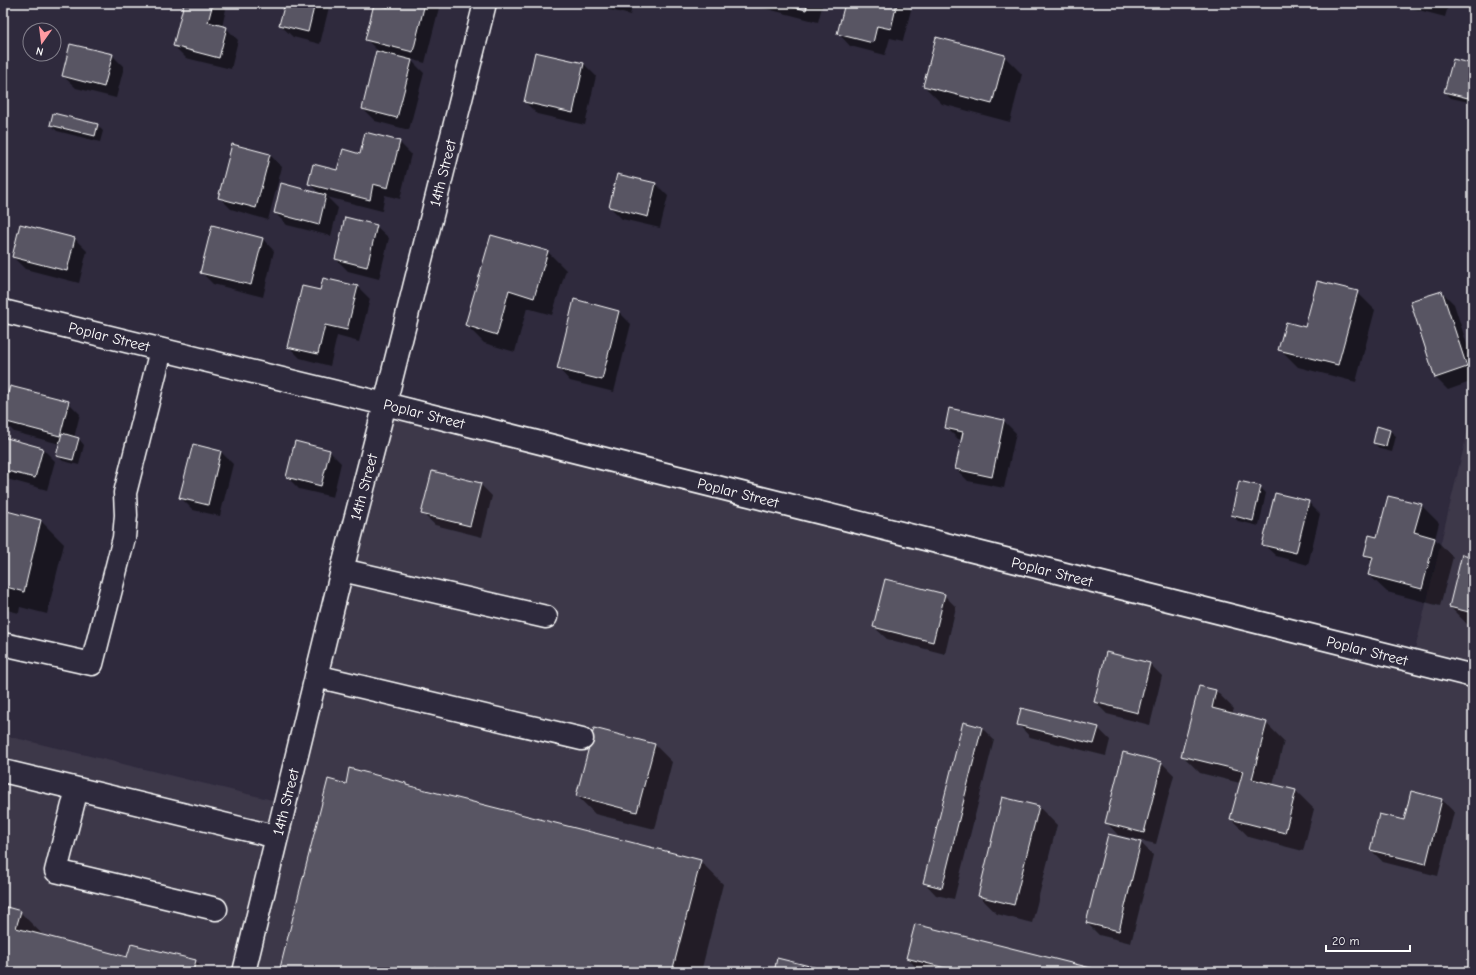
<svg xmlns="http://www.w3.org/2000/svg" width="1476" height="975" viewBox="0 0 1476 975" font-family="'Comic Neue',sans-serif">
<style>
.built{fill:#3c3749}
.shadow{fill:#0007}
.building{fill:#595564;stroke:#fff}
.lines{fill:none;stroke-linecap:round;stroke-linejoin:round}
.minor-casing{stroke:#fff;stroke-width:25}
.minor{stroke:#2f2a3d;stroke-width:22}
.labels{text-anchor:middle;stroke-width:3;stroke-linejoin:round;paint-order:stroke}
.street-label{font-size:15px;fill:#fff;stroke:#2f2a3d}
</style>
<rect width="100%" height="100%" fill="#2f2a3d"/>
<filter id="ink" filterUnits="userSpaceOnUse"><feTurbulence type="fractalNoise" baseFrequency=".025" numOctaves="2"/><feDisplacementMap in="SourceGraphic" scale="8" xChannelSelector="R" yChannelSelector="G"/><feConvolveMatrix kernelMatrix="1 2 1 2 8 2 1 2 1" color-interpolation-filters="sRGB"/></filter>
<g filter="url(#ink)">
<path class="built" d="M385,404L1412,662L1473,409V972H3V735L285,803Z"/>
<path class="shadow" d="M185,3H220L226,9L222,27L226,28L238,40L231,69L186,58L174,46Z
M286,3H330L320,44L293,37L280,25Z
M390,3L440,4L425,63L410,59L424,73L409,130L375,121L363,109L380,53L366,39L388,8Z
M584,3H633L630,15Z
M744,3H823L818,22Z
M846,3H904L911,10L903,41L890,38L885,55L850,46L838,33Z
M1402,3H1449L1445,17L1407,7Z
M112,55L124,67L116,98L76,88L63,76Z
M1004,56L1022,74L1010,122L942,104L924,86Z
M584,64L596,76L585,125L537,114L525,102Z
M1473,65V103L1451,98L1445,92Z
M51,125H97L103,131L100,142L57,131Z
M399,142L411,154L400,199L385,195L382,211L327,197L338,208L331,236L287,225L275,213L320,194L309,183L338,172L361,155Z
M233,145L270,155L282,167L268,220L231,209L219,197Z
M618,175L656,184L668,196L660,228L622,219L610,207Z
M376,226L389,238L379,279L348,271L336,259Z
M262,238L274,251L263,297L213,284L201,272Z
M75,239L87,251L79,283L25,269L13,257Z
M548,252L566,270L552,315L527,308L515,352L484,343L466,325Z
M358,287L370,299L359,342L337,336L330,366L300,358L288,346L321,291Z
M1357,292L1375,310L1356,382L1298,367L1280,349L1306,328Z
M1442,292L1454,304L1473,363V381L1448,390L1435,377Z
M619,312L631,324L614,392L570,381L558,368Z
M68,402L80,414L74,438L79,439L84,445L79,465L63,461L57,456L60,444L14,432L3,421V415Z
M950,409L1004,421L1016,433L1004,488L968,481L956,469L962,440L958,439L946,427Z
M1390,431L1396,436L1392,452L1380,449L1374,443Z
M3,438L43,449L55,461L47,490L3,478Z
M329,451L341,463L333,497L299,489L287,477Z
M221,452L233,464L220,516L193,510L180,497Z
M480,484L492,496L482,537L435,525L422,513Z
M1260,487L1266,493L1259,526L1238,521L1232,515Z
M1308,502L1320,514L1308,565L1276,556L1263,544Z
M1421,505L1439,523L1435,539L1453,557L1440,606L1387,592L1369,575L1373,562L1365,554L1378,539Z
M3,512L41,521L64,544L47,614L20,607L19,613L3,609Z
M1473,558V626L1468,625L1450,607Z
M944,595L956,607L945,654L887,639L874,627Z
M1107,653L1150,664L1162,676L1150,725L1107,714L1095,702Z
M1216,691L1234,709L1232,714L1266,723L1284,741L1273,785L1296,791L1314,809L1303,851L1249,837L1231,819L1240,783L1200,773L1182,755Z
M964,723L982,728L994,740L954,899L936,895L924,882Z
M1018,724L1098,728L1110,740L1106,756L1030,737Z
M654,744L672,762L655,829L595,814L577,796Z
M1162,763L1174,775L1156,844L1118,835L1106,822Z
M406,784L408,786L700,861L723,884L701,972H280L346,785Z
M1442,800L1454,812L1438,876L1383,862L1371,850Z
M1039,807L1057,825L1032,923L997,914L979,896Z
M1141,843L1153,855L1131,943L1099,935L1087,923Z
M3,887L5,890L3,899Z
M3,907L20,912L43,935V936L128,958L195,961L207,972H3Z
M907,958L1102,972H921Z"/>
<path class="building" d="M184,3H213L208,22L227,27L219,58L173,46Z
M285,3H315L308,32L279,25Z
M389,3H425L413,52L365,40L374,4L388,7Z
M777,3H808L806,10Z
M845,3H897L891,29L877,26L873,43L837,34Z
M936,37L1005,55L992,104L923,86Z
M70,44L113,54L104,87L62,76Z
M376,51L412,60L397,118L362,109Z
M535,52L584,63L573,113L524,102Z
M1453,59L1473,64V78L1468,98L1444,92Z
M53,113L98,124L95,136L50,125Z
M365,132L400,141L388,188L373,184L370,200L308,184L313,164L337,170L343,149L360,154Z
M232,144L270,154L256,208L218,198Z
M617,174L656,183L648,217L609,207Z
M281,183L326,195L319,225L274,213Z
M345,217L377,225L367,267L335,259Z
M20,224L75,238L67,271L12,257Z
M212,225L263,238L251,285L200,273Z
M491,235L548,251L534,298L509,290L497,335L465,325Z
M323,278L358,286L347,330L325,325L318,354L287,347L302,286L320,290Z
M1317,281L1358,291L1338,365L1278,350L1286,322L1305,327Z
M1442,291L1467,367L1435,378L1410,301Z
M574,299L619,311L602,380L557,369Z
M10,386L69,401L60,436L3,421V411Z
M949,408L1004,420L992,477L955,469L963,432L945,428Z
M1377,426L1390,430L1386,446L1373,443Z
M62,433L79,438L73,460L56,456Z
M3,437L43,448L35,478L3,470Z
M295,441L330,450L321,486L286,477Z
M193,444L221,451L208,505L179,498Z
M432,471L481,483L470,526L421,514Z
M1239,481L1261,486L1253,521L1231,515Z
M1275,493L1309,501L1296,553L1262,545Z
M1388,496L1422,504L1414,532L1435,538L1422,589L1368,575L1373,557L1364,555L1369,535L1377,537Z
M3,510L41,520L24,592L3,586Z
M1462,554L1473,557V613L1449,607Z
M885,579L945,594L933,642L873,627Z
M1106,652L1150,663L1138,713L1094,702Z
M1199,686L1216,690L1212,708L1267,722L1252,779L1296,790L1285,833L1230,819L1243,771L1181,756Z
M1021,708L1099,727L1094,744L1017,725Z
M963,722L982,727L942,888L923,883Z
M594,728L655,744L637,812L576,796Z
M1123,752L1162,762L1144,833L1105,823Z
M349,768L406,783V785L701,860L672,972H454L434,967L433,972H279L328,779L346,784Z
M1411,791L1442,799L1426,864L1370,850L1379,814L1404,820Z
M1002,797L1039,806L1014,905L978,896Z
M1108,834L1141,842L1119,931L1086,923Z
M3,906L21,911L16,928L127,957L131,944L196,960L193,972H3Z
M915,924L1107,972H961L906,958Z
M777,958L830,971V972H774Z"/>
<g class="lines">
<defs>
<path id="minor" d="M3,311L385,404L1473,676
M342,570L546,617
M3,644L92,664L124,538L126,515L125,493L161,350
M316,676L582,739
M3,771L277,837
M77,789L56,871L216,909
M244,972L342,570L385,404L485,3"/>
</defs>
<use href="#minor" class="minor-casing"/>
<use href="#minor" class="minor"/>
</g>
</g>
<g class="labels">
<g class="street-label">
<text transform="translate(443 173) rotate(-76)" y="5">14th Street</text>
<text transform="translate(109 337) rotate(14)" y="5">Poplar Street</text>
<text transform="translate(424 414) rotate(14)" y="5">Poplar Street</text>
<text transform="translate(364 487) rotate(-75)" y="5">14th Street</text>
<text transform="translate(738 493) rotate(14)" y="5">Poplar Street</text>
<text transform="translate(1052 572) rotate(14)" y="5">Poplar Street</text>
<text transform="translate(1367 651) rotate(14)" y="5">Poplar Street</text>
<text transform="translate(286 802) rotate(-76)" y="5">14th Street</text>
</g>
</g>
<rect width="1476" height="975" fill="none" stroke="#2f2a3d" stroke-width="16"/>
<rect x="8" y="8" width="1460" height="959" fill="none" stroke="#fff" stroke-width="1.5" filter="url(#ink)"/>
<g transform="translate(42 42) rotate(194)"><circle r="19" fill="#2f2a3d" stroke="#827f8b"/>
<path d="M0-3L7 15L0 10L-7 15Z" fill="#ff9aa2"/>
<text y="-6" font-size="11" font-weight="bold" text-anchor="middle" fill="#ffffff">N</text>
</g>
<path d="M1326 945v6h84v-6" fill="none" stroke="#ffffff" stroke-width="2"/>
<text x="1332" y="945" font-size="12" fill="#ffffff" stroke="#2f2a3d" stroke-width="3" paint-order="stroke">20 m</text>
</svg>
